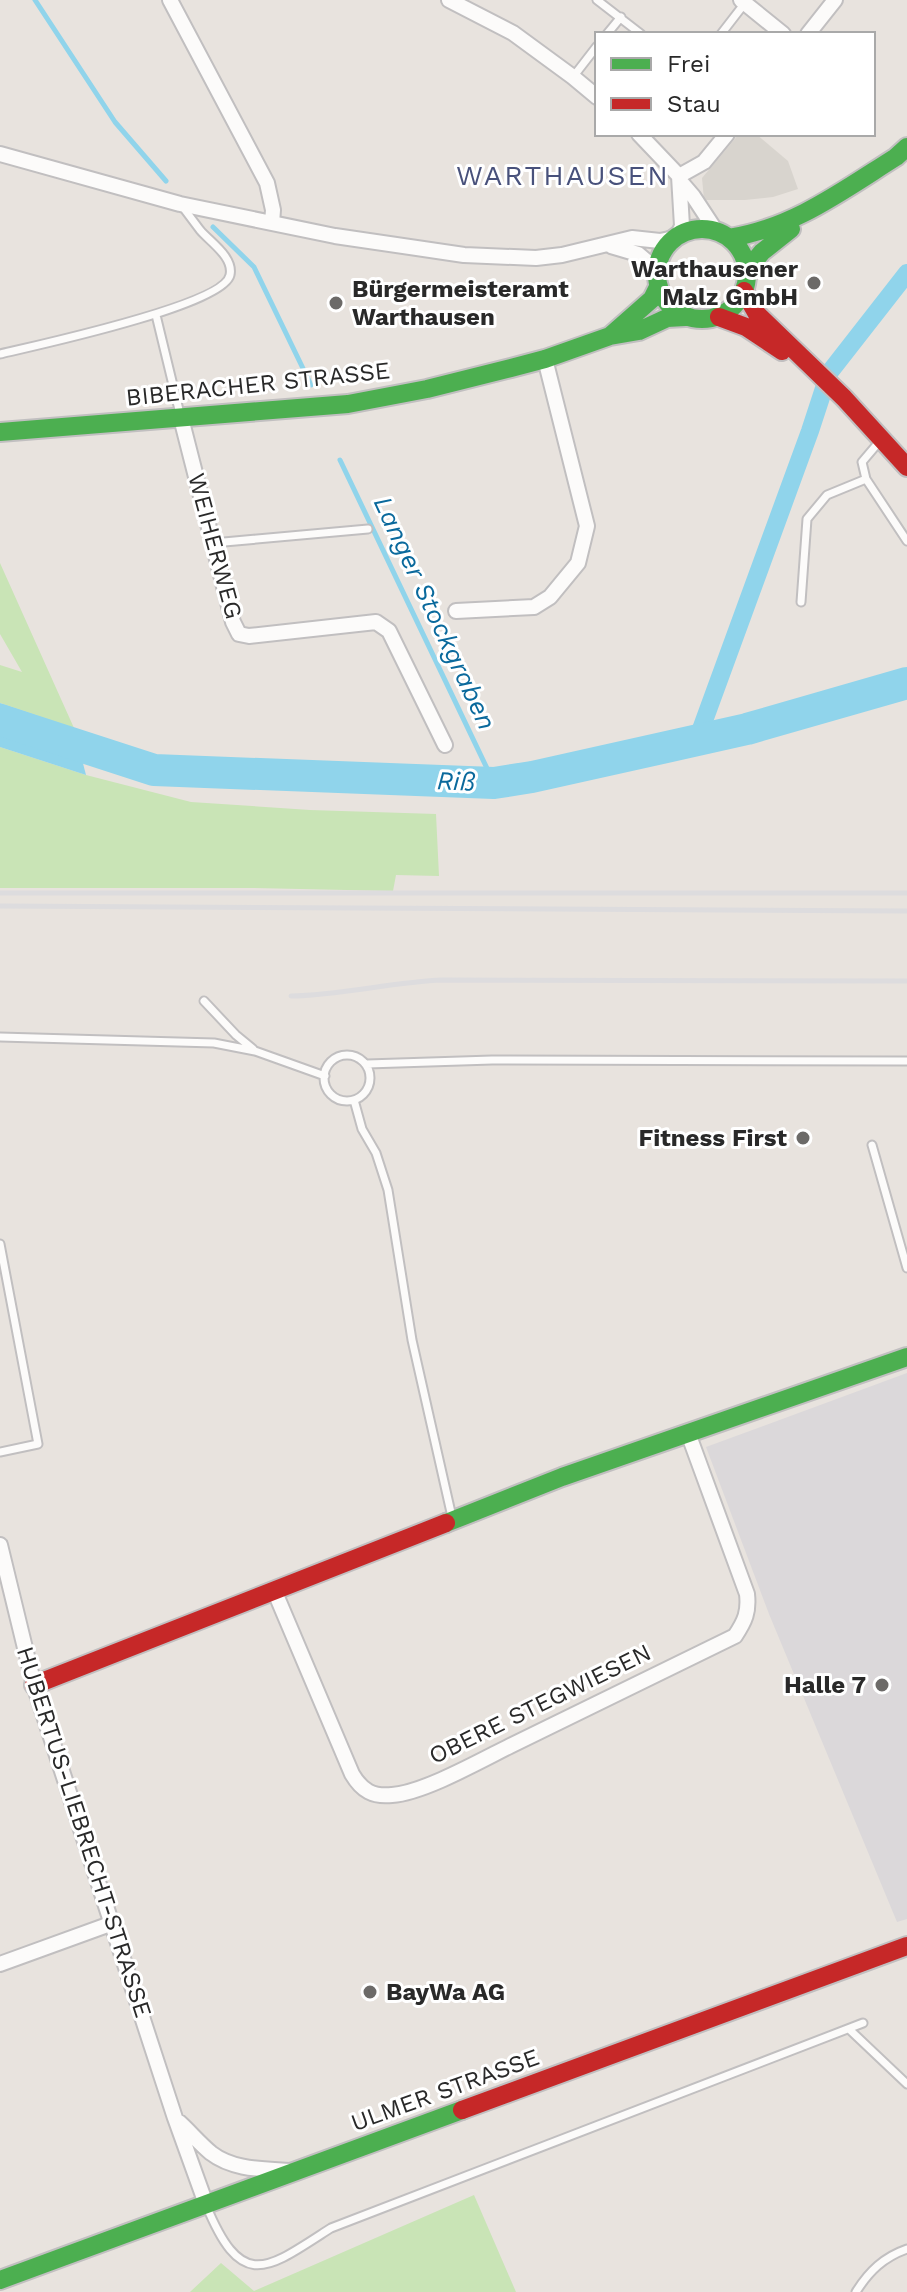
<svg xmlns="http://www.w3.org/2000/svg" width="907" height="2292" viewBox="0 0 907 2292" font-family="'Work Sans',sans-serif">
<style>
.industrial{fill:#dbd8da}
.green{fill:#c9e4b6}
.plaza{fill:#d8d4ce}
.water{fill:#90d4eb}
.lines{fill:none;stroke-linecap:round;stroke-linejoin:round}
.stream{stroke:#90d4eb;stroke-width:5}
.canal{stroke:#90d4eb;stroke-width:18}
.river{stroke:#90d4eb;stroke-width:32}
.lane-casing{stroke:#c1bfc0;stroke-width:11}
.street-casing{stroke:#c1bfc0;stroke-width:18}
.fast-casing{stroke:#c1bfc0;stroke-width:22}
.jam-casing{stroke:#c1bfc0;stroke-width:22}
.lane{stroke:#fcfbfa;stroke-width:7}
.street{stroke:#fcfbfa;stroke-width:14}
.fast{stroke:#4caf50;stroke-width:18}
.jam{stroke:#c62828;stroke-width:18}
.rail{stroke:#dddcde;stroke-width:5}
.poi-dot{fill:#6c6a68;stroke:#fff;stroke-width:3}
.labels{text-anchor:middle;stroke-width:6;stroke-linejoin:round;paint-order:stroke}
.poi-label{font-size:24px;font-weight:bold;fill:#292929;stroke:#fff;text-anchor:end}
.street-label{font-size:24px;fill:#292929;stroke:#fff}
.water-label{font-size:26px;font-style:italic;fill:#0a699c;stroke:#fff}
.quarter-label{font-size:28px;letter-spacing:2px;fill:#48517b;stroke:#fff}
</style>
<rect width="100%" height="100%" fill="#e8e3de"/>
<path class="industrial" d="M907,1373V1919L897,1922L769,1614L706,1447Z"/>
<path class="green" d="M0,563L74,728L0,703V665L22,672L0,634Z
M0,747L86,775L191,802L310,810L436,814L439,876L396,875L393,891L253,888H0Z
M474,2195L516,2292H190L221,2263L254,2291Z"/>
<path class="plaza" d="M739,134H756L788,161L798,189L773,197L745,200H704L702,178Z"/>
<path class="water" d="M0,703L74,728L86,775L0,747Z"/>
<g class="lines">
<path class="stream" d="M35,0L115,122L166,181
M213,227L254,267L311,385
M340,460L494,783"/>
<path class="canal" d="M697,740L810,431L829,373L907,273"/>
<path class="river" d="M0,720L154,770L494,783L532,777L747,729L907,683"/>
<defs>
<path id="lane" d="M597,0L641,34
M607,34L621,17
M721,34L745,3
M573,77L597,46
M156,315L180,414
M0,354C34,346 224,305 230,275C234,257 210,242 200,230C194,222 188,214 182,206
M879,442L862,462L866,479L907,541
M213,543L368,529
M801,602L807,519L827,495L866,479
M204,1001L236,1035L253,1049
M0,1037L214,1043L255,1051L325,1076
M324 1078a23 23 0 1 1 46 0a23 23 0 1 1-46 0Z
M367,1064L492,1060L907,1061
M354,1100L362,1129L376,1153L388,1190L412,1340L452,1517
M872,1145L907,1268
M0,1244L38,1444L0,1452
M850,2030L907,2084
M206,2205C242,2292 266,2270 331,2228L863,2023
M856,2292C869,2271 884,2257 907,2249"/>
<path id="street" d="M170,0L267,183L273,210L272,223
M449,0L513,33L573,77L597,97
M741,0L783,34
M808,34L835,0
M639,134L679,176L682,226L678,235
M0,154L180,204L335,236L464,255L536,258L562,255L632,238L660,241L674,238
M679,176L704,162L727,134
M681,182L693,196L716,231
M611,246L638,254L656,269
M181,418L233,622L239,634L249,636L376,622L389,631L445,745
M456,611L534,607L550,597L578,563L587,526L545,359
M0,1545L34,1685L175,2118L206,2204
M274,1590L352,1774C362,1791 373,1797 392,1795C423,1793 480,1761 510,1746C585,1710 660,1673 735,1636C745,1621 749,1612 747,1594L688,1433
M0,1964L113,1923
M179,2122C190,2132 200,2144 211,2153C233,2170 263,2169 290,2171"/>
<path id="fast" d="M657 274a45 45 0 1 1 90 0a45 45 0 1 1-90 0Z
M729,238C793,228 842,191 896,157L907,147
M747,270L762,252L791,229
M610,336L652,299L658,287
M0,432L348,404L427,389L511,368L545,359L610,336L639,331L667,318L685,317
M446,1523L562,1477L907,1357
M0,2280L462,2110"/>
<path id="jam" d="M744,291L757,314L844,398L907,467
M719,317L746,327L782,351
M34,1685L446,1523
M462,2110L907,1946"/>
</defs>
<use href="#lane" class="lane-casing"/>
<use href="#street" class="street-casing"/>
<use href="#fast" class="fast-casing"/>
<use href="#jam" class="jam-casing"/>
<use href="#lane" class="lane"/>
<use href="#street" class="street"/>
<use href="#fast" class="fast"/>
<use href="#jam" class="jam"/>
<path class="rail" d="M0,893H907
M0,906L907,911
M291,996C342,995 392,982 443,980L907,981"/>
</g>
<g class="poi-dot">
<circle cx="814" cy="283" r="8"/>
<circle cx="336" cy="303" r="8"/>
<circle cx="803" cy="1138" r="8"/>
<circle cx="882" cy="1685" r="8"/>
<circle cx="370" cy="1992" r="8"/>
</g>
<g class="labels">
<g class="poi-label">
<text x="798" y="277">Warthausener<tspan x="798" dy="28">Malz GmbH</tspan></text>
<text x="352" y="297" text-anchor="start">Bürgermeisteramt<tspan x="352" dy="28">Warthausen</tspan></text>
<text x="787" y="1146">Fitness First</text>
<text x="866" y="1693">Halle 7</text>
<text x="386" y="2000" text-anchor="start">BayWa AG</text>
</g>
<g class="street-label">
<text transform="translate(258 384) rotate(-6)" y="8">BIBERACHER STRASSE</text>
<text transform="translate(215 546) rotate(75)" y="8">WEIHERWEG</text>
<text transform="translate(540 1704) rotate(-26)" y="8">OBERE STEGWIESEN</text>
<text transform="translate(84 1832) rotate(72)" y="8">HUBERTUS-LIEBRECHT-STRASSE</text>
<text transform="translate(445 2090) rotate(-20)" y="8">ULMER STRASSE</text>
</g>
<g class="water-label">
<text transform="translate(435 613) rotate(65)" y="9">Langer Stockgraben</text>
<text transform="translate(456 781) rotate(2)" y="9">Riß</text>
</g>
<g class="quarter-label">
<text x="563" y="185">WARTHAUSEN</text>
</g>
</g>
<rect x="595" y="32" width="280" height="104" fill="#ffffff" stroke="#a9a9a9" stroke-width="2"/>
<rect x="611" y="58" width="40" height="12" fill="#4caf50" stroke="#a9a9a9" stroke-width="2"/>
<text x="667" y="72" font-size="24" fill="#292929">Frei</text>
<rect x="611" y="98" width="40" height="12" fill="#c62828" stroke="#a9a9a9" stroke-width="2"/>
<text x="667" y="112" font-size="24" fill="#292929">Stau</text>
</svg>
